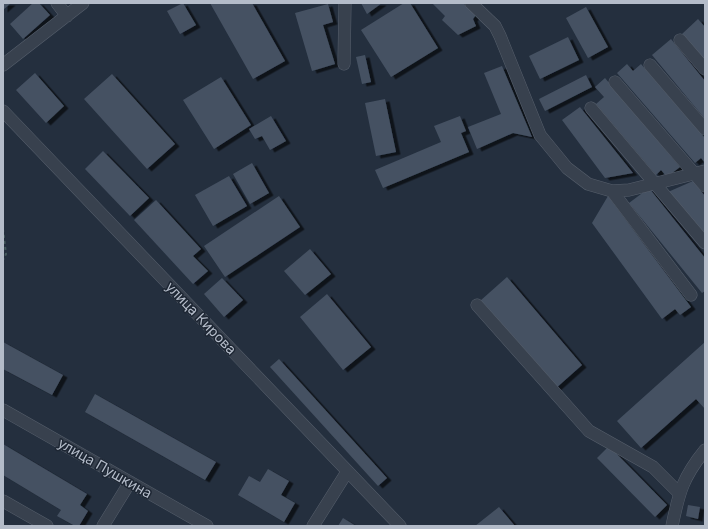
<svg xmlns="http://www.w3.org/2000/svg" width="708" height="529" viewBox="0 0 708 529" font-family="Inter,sans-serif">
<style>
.building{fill:#455162;filter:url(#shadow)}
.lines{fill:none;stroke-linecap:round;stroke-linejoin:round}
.minor-casing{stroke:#565f6c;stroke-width:13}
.path{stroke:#44595c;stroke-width:2;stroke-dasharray:3 3;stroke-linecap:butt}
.minor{stroke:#38414e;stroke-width:12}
.labels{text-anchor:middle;stroke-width:3;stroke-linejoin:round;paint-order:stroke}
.street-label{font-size:14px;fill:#b4bcc9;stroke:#1d2633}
</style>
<defs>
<filter id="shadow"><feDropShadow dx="4.5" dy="2.5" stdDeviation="0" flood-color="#0009"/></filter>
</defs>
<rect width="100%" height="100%" fill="#242f3e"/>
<path class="building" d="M3,3H11L3,10Z
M33,3H39L50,15L23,39L10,24Z
M183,3L196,25L180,34L167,11Z
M210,3H252L285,61L253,79Z
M361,3H382L367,14Z
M404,3H410L438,48L391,77L361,30Z
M432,3H463L476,15L473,19L476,26L458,35L442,20L445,16Z
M328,4L333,22L323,25L335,64L312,71L295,13Z
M586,7L608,47L588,58L566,18Z
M698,19L705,27V61L682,34Z
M568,37L579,60L540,79L529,56Z
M671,39L705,81V119L652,55Z
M365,55L371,82L362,84L356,57Z
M627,64L633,71L641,64L705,138V163L701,158L695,163L617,73Z
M502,66L532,137L513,133L477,149L468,127L501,114L484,73Z
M35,73L64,106L46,123L16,90Z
M112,74L175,144L147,169L84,99Z
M586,75L592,87L545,111L539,99Z
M221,77L251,125L214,149L183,100Z
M605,78L680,167L667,177L661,170L656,175L596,104L604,97L595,87Z
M385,99L396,152L376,156L365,103Z
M580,107L633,173L605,178L562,120Z
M271,116L286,141L270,150L262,136L255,139L249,129Z
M460,116L466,131L461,133L469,152L383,188L375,170L441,142L434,126Z
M103,151L149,198L130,216L85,169Z
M252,163L269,193L250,204L233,174Z
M229,176L247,206L213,226L195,195Z
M693,181L705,196V236L668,192Z
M649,188L705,258V291L702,293L629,203Z
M279,196L300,227L225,277L204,246Z
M608,196L691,307L680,315L675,309L662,319L592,223Z
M156,200L201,249L193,256L208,271L193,284L134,220Z
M310,249L331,274L305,295L284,271Z
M507,277L582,365L555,389L480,301Z
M222,278L243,300L224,317L204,294Z
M327,294L371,347L343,370L300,317Z
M3,342L63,375L52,395L3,369Z
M705,342V409L696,399L641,448L617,421Z
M279,359L387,478L378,486L270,367Z
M95,394L216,462L205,480L85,412Z
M3,444L87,494L80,505L88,511L79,526H75L57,516L61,510L3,475Z
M609,446L667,505L655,517L597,458Z
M268,469L289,481L281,495L295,503L284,522L238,495L249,476L260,482Z
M688,505L700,507L698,519L686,516Z
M499,507L515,526H475Z
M343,518L356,526H338Z"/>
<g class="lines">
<defs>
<path id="minor" d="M57,3L67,16
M471,3L495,26L500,36L540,135L567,168L588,184L612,191L629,190L705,171
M680,40L705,69
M344,64L345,3
M3,65L83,3
M650,65L705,129
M615,82L705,186
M591,108L705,243
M3,111L400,526
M612,191L691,295
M477,305L589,431L653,467L679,493
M3,410L207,526
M3,501L47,526
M103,526L130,482
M313,526L347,472
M672,526C679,492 683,477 705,450"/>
</defs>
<use href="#minor" class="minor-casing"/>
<path class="path" d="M3,229L6,254L3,260"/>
<use href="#minor" class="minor"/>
</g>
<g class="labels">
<g class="street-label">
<text transform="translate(201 318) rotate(46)" y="5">улица Кирова</text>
<text transform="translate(105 468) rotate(30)" y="5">улица Пушкина</text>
</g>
</g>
<rect width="708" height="529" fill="none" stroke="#b4bcc9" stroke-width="8"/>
</svg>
